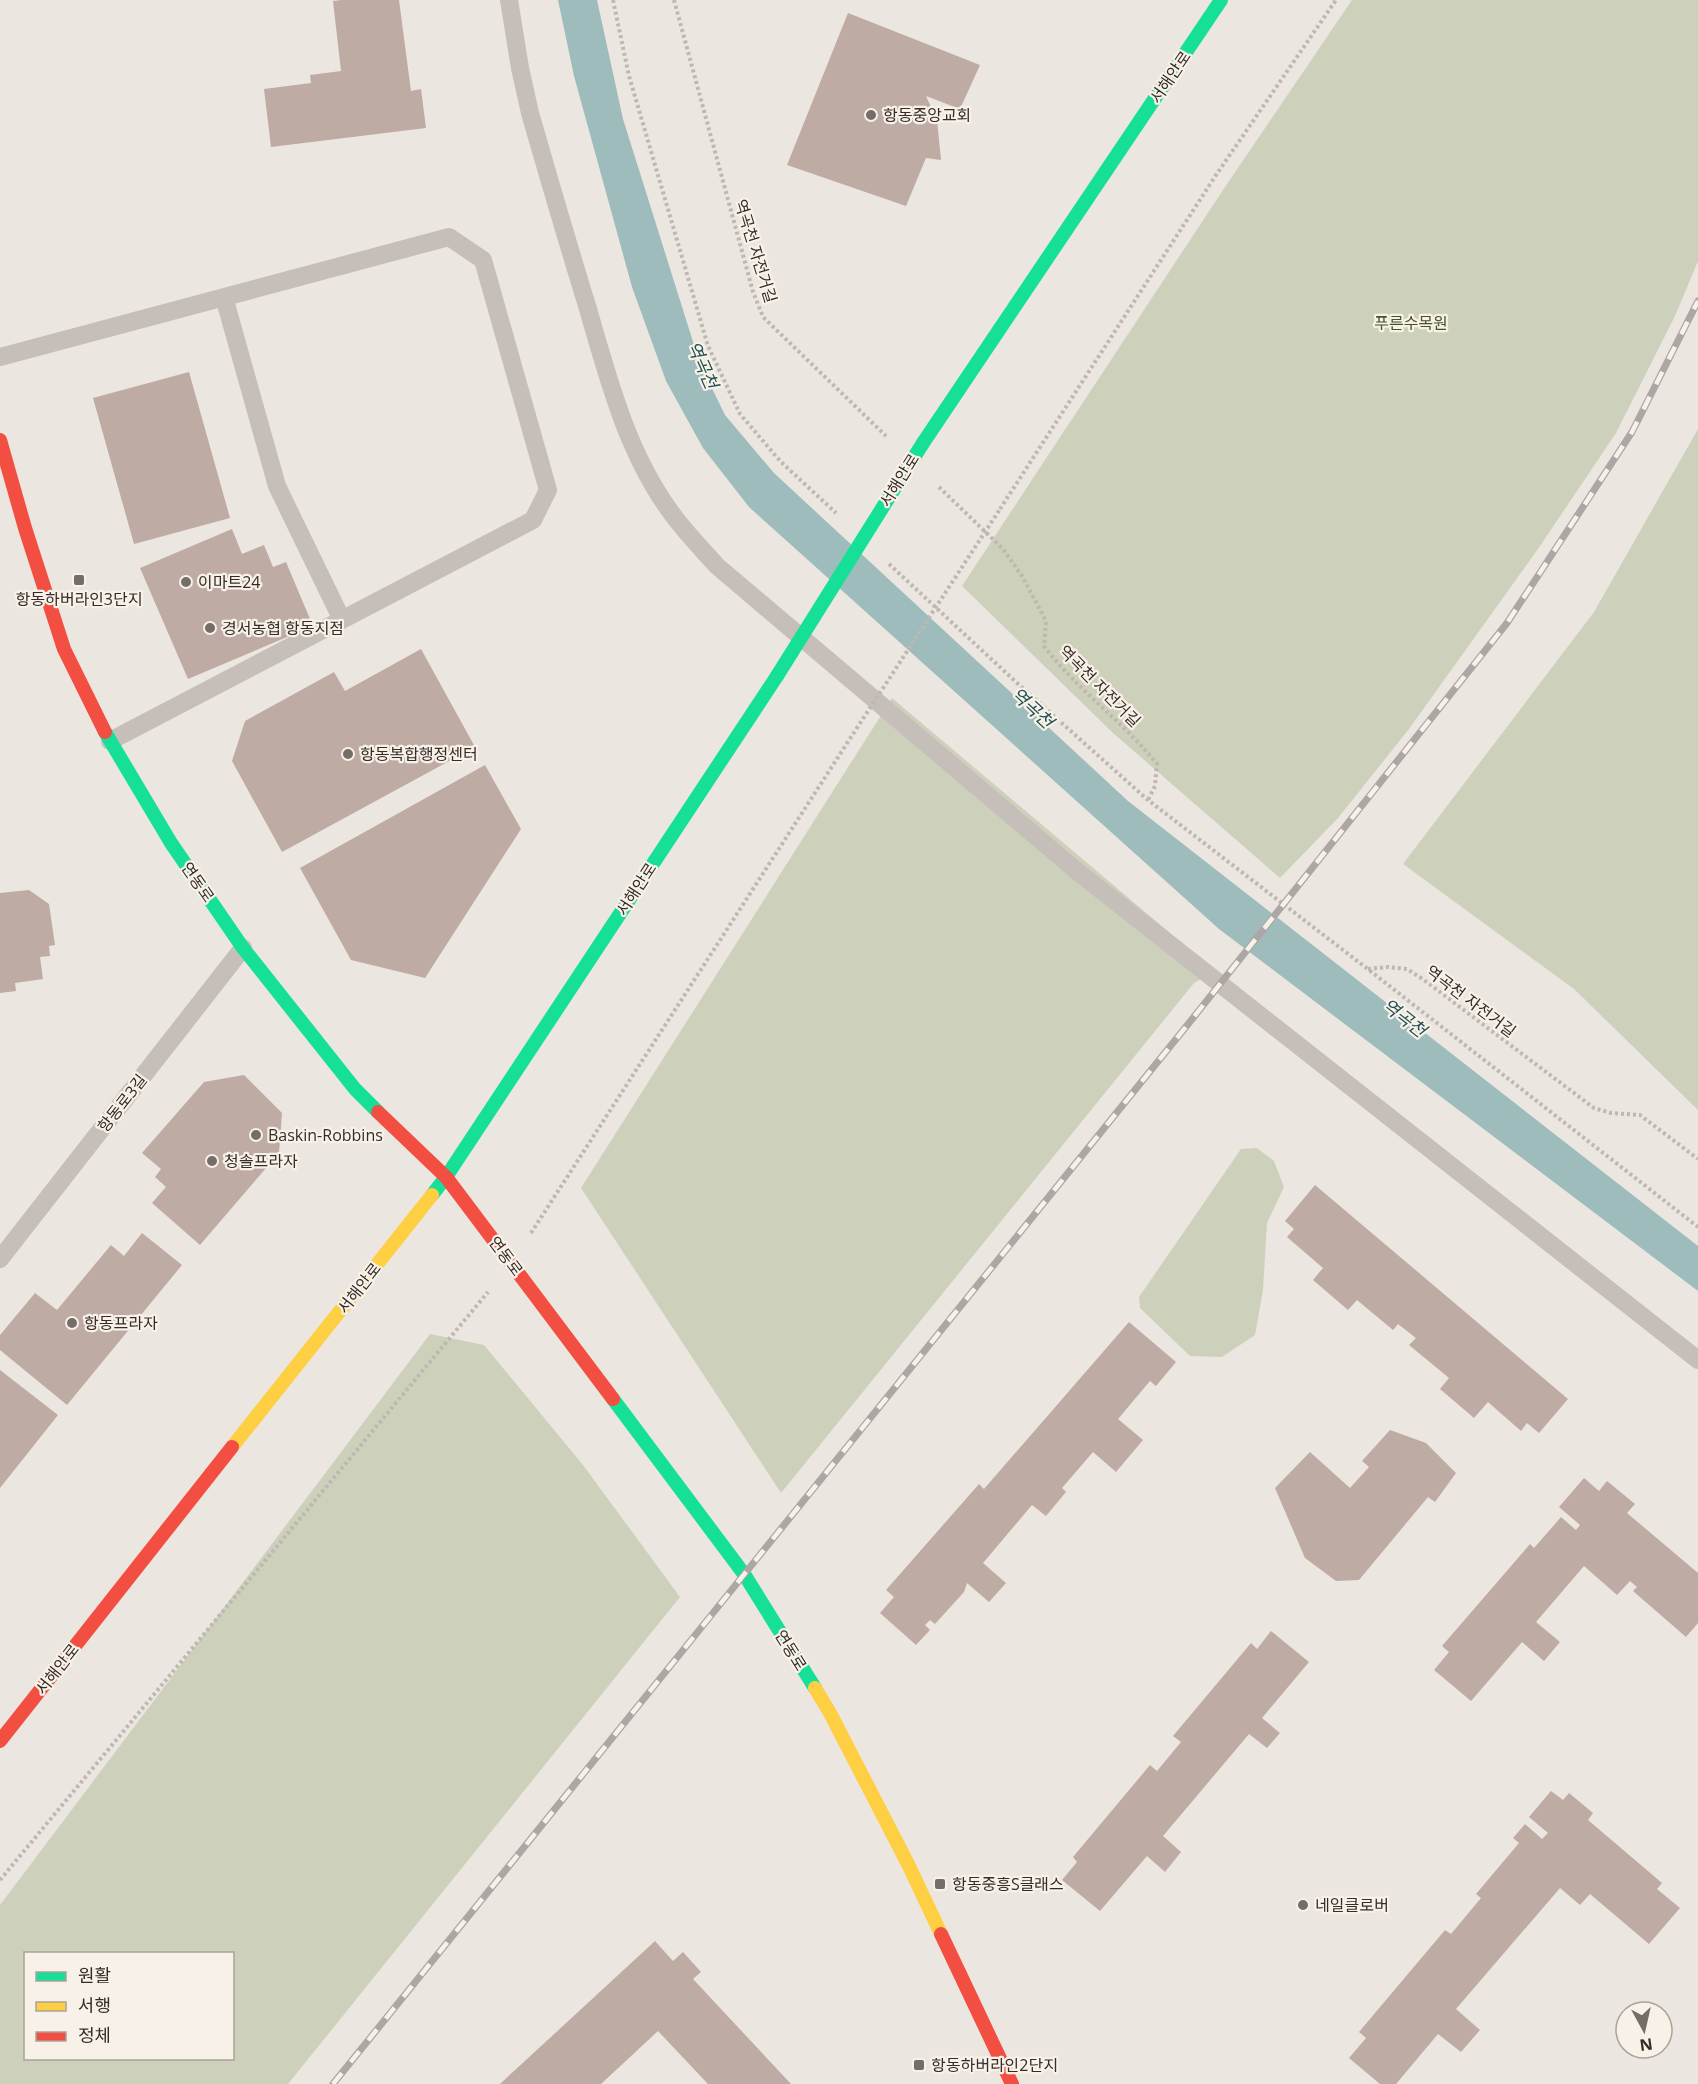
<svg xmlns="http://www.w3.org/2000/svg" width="1698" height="2084" viewBox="0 0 1698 2084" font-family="'Open Sans','Noto Sans KR',sans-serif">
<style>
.green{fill:#cdd1bb;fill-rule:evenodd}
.water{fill:#9ebcbc}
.building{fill:#beaba3}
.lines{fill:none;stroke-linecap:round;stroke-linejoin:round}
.path{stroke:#beb7b2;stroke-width:4;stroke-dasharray:3 3;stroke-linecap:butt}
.lane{stroke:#c5beb9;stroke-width:18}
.fast{stroke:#16e098;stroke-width:14}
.slow{stroke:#ffcf43;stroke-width:14}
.jam{stroke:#f24e42;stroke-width:14}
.rail-casing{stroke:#aca7a4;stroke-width:7}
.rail{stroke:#f8f1e8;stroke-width:4.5;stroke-dasharray:14;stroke-linecap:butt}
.path-bridge{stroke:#beb7b2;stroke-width:4;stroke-dasharray:3 3;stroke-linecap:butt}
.fast-bridge{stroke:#16e098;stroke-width:14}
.poi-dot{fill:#756d68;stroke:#f8f1e8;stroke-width:2}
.labels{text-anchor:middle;stroke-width:4.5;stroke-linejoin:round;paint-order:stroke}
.street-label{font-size:16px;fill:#352c28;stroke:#f8f1e8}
.poi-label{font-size:16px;fill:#352c28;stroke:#f8f1e8;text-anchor:start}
.park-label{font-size:16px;fill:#45522d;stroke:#f8f1e8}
.water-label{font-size:18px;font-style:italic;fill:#205154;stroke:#f8f1e8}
</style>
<rect width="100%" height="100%" fill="#ece6e0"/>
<path class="green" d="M1352,0H1698V261L1675,316L1616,433L1538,549L1409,729L1338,818L1280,878L1113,733L962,586L1225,187Z
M1698,429V1110L1574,989L1403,864L1594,612Z
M892,698L1215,971L1194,983L781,1493L581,1188Z
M1257,1148L1274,1161L1284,1187L1267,1223L1263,1290L1255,1335L1222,1357L1190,1356L1140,1308L1139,1297L1241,1149Z
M430,1334L484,1345L583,1465L680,1597L288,2084H0V1905ZM26,1954H232V2058H26Z"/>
<path class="water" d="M558,0H597L623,119L700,364L725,415L774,473L1128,801L1698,1246V1291L1219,929L749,507L703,448L666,381L632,287L574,76Z"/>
<path class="building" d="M341,0H399L411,91L421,89L426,128L271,147L264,89L311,83L310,75L341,71L333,1Z
M848,13L980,65L960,109L926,96L937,120L941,160L926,158L906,206L787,165Z
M189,372L230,518L134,544L93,398Z
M232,529L242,554L264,545L273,567L286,562L313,626L188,679L140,568Z
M421,649L475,747L282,852L232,761L245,721L334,672L345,691Z
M485,765L521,829L425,978L351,960L300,868Z
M29,890L49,904L55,945L49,946L50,956L40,957L43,979L15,983L16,991L0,993V893Z
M244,1075L282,1113L279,1153L200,1245L152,1203L166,1187L155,1177L161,1169L142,1153L204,1082Z
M1315,1185L1568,1399L1539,1433L1527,1423L1521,1431L1488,1402L1474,1418L1440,1389L1449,1378L1409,1345L1416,1338L1398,1324L1393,1330L1357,1300L1348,1310L1313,1280L1323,1268L1287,1237L1294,1229L1285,1221Z
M142,1233L182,1265L67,1405L0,1350V1335L35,1293L57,1310L111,1245L124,1256Z
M1129,1322L1176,1362L1156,1386L1150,1381L1118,1419L1143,1440L1116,1472L1093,1452L1062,1488L1066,1492L1046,1516L1032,1505L983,1563L1006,1583L989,1602L967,1583L964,1592L935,1624L930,1620L925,1625L930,1630L916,1645L880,1613L894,1597L886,1590L979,1484L984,1489Z
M0,1370L58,1415L0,1488Z
M1390,1430L1426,1443L1456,1473L1435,1502L1428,1497L1359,1580L1336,1581L1305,1558L1275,1488L1310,1452L1350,1488L1369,1467L1362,1461Z
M1584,1478L1599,1491L1607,1481L1635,1504L1627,1513L1698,1573V1623L1686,1637L1633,1591L1637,1587L1630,1581L1617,1595L1584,1566L1536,1622L1560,1642L1544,1661L1522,1642L1471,1701L1434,1670L1449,1652L1442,1646L1530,1544L1534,1548L1561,1517L1576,1530L1580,1525L1559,1507Z
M1271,1631L1309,1662L1262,1718L1280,1733L1267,1748L1249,1734L1163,1836L1181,1852L1165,1872L1147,1856L1100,1911L1062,1880L1077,1862L1073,1857L1150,1765L1157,1771L1181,1742L1173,1736L1251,1643L1257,1649Z
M1551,1791L1563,1800L1569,1793L1593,1813L1588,1820L1662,1883L1657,1889L1680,1908L1649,1944L1590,1894L1580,1905L1560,1888L1456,2009L1480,2030L1461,2052L1438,2034L1396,2084H1380L1349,2058L1366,2038L1359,2032L1445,1930L1451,1934L1481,1898L1476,1894L1519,1843L1513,1838L1525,1824L1542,1839L1548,1833L1529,1817Z
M655,1941L673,1961L683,1952L701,1972L693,1979L791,2084H708L658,2031L601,2084H500Z"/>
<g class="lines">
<path class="path" d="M613,0L629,76L708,346L740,414L781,462L836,513
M674,0L753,292L763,317L886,436
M939,487L1003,549L1022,576L1046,621L1044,646C1077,690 1123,721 1157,764L1155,786L1148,800
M1000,509L1216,175L1336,0
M889,564L1016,682L1148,800L1369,970L1698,1227
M1368,969L1388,967L1407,969L1424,980L1594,1108L1611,1113L1640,1115L1698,1159
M531,1233L853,734
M0,1880L488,1292"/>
<path class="lane" d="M509,0L520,68L530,113C549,179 568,244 588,309C608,378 627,452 670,511C684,531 701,548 717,566L1078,872L1698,1360
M224,297L277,486L342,620
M0,357L449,237L483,260L548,490L533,520L110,741
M0,1259L243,948"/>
<path class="fast" d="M923,443L1221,0
M105,732L171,843L243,948L355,1089L378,1112
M432,1195L446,1177L777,676
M613,1399L744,1574L815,1688"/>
<path class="slow" d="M232,1447L432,1195
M815,1688L830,1713L909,1866L941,1934"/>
<path class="jam" d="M0,440L25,528L64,649L105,732
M378,1112L446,1177L613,1399
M0,1741L232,1447
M941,1934L1012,2084"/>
<defs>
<path id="rail" d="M333,2084L1189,1023L1507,623L1632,432L1698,301"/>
</defs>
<use href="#rail" class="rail-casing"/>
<use href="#rail" class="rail"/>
<path class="path-bridge" d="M853,734L1000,509"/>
<path class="fast-bridge" d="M777,676L923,443"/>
</g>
<g class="poi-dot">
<circle cx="871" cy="115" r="6"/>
<rect x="73" y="574" width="12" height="12" rx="3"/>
<circle cx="186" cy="582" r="6"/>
<circle cx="210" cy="628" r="6"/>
<circle cx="348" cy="754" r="6"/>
<circle cx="256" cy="1135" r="6"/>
<circle cx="212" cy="1161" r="6"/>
<circle cx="72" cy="1323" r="6"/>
<rect x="934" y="1878" width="12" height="12" rx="3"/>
<circle cx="1303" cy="1905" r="6"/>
<rect x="913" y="2059" width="12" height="12" rx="3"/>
</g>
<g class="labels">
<g class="street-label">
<text transform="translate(1170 77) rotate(-56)" y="6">서해안로</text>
<text transform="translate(756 251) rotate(73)" y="6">역곡천 자전거길</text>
<text transform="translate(899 480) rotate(-58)" y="6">서해안로</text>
<text transform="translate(1100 686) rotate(45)" y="6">역곡천 자전거길</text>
<text transform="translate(198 882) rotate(55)" y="6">연동로</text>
<text transform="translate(636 889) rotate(-57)" y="6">서해안로</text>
<text transform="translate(1471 1001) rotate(37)" y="6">역곡천 자전거길</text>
<text transform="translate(122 1103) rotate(-52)" y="6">항동로3길</text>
<text transform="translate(506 1256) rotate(53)" y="6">연동로</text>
<text transform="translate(359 1288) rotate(-52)" y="6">서해안로</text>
<text transform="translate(791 1650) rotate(58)" y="6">연동로</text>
<text transform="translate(57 1669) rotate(-52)" y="6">서해안로</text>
</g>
<g class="poi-label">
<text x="883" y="121">항동중앙교회</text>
<text x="198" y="588">이마트24</text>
<text x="79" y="605" text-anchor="middle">항동하버라인3단지</text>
<text x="222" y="634">경서농협 항동지점</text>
<text x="360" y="760">항동복합행정센터</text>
<text x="268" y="1141">Baskin-Robbins</text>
<text x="224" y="1167">청솔프라자</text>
<text x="84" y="1329">항동프라자</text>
<text x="952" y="1890">항동중흥S클래스</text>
<text x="1315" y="1911">네일클로버</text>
<text x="931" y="2071">항동하버라인2단지</text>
</g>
<g class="park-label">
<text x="1411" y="329">푸른수목원</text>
</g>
<g class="water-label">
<text transform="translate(702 365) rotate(66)" y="6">역곡천</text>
<text transform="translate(1032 708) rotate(43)" y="6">역곡천</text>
<text transform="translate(1404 1018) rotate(38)" y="6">역곡천</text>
</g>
</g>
<rect x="24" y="1952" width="210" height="108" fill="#f8f1e8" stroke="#aaa29b" stroke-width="1.5"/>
<rect x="36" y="1972" width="30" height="9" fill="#16e098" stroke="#aaa29b" stroke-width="1.5"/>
<text x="78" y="1982" font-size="18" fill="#352c28">원활</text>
<rect x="36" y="2002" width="30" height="9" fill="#ffcf43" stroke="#aaa29b" stroke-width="1.5"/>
<text x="78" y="2012" font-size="18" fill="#352c28">서행</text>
<rect x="36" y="2032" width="30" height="9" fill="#f24e42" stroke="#aaa29b" stroke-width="1.5"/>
<text x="78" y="2042" font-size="18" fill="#352c28">정체</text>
<g transform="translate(1644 2030) rotate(172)"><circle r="28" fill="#f8f1e8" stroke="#aaa29b" stroke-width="1.5"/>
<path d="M0-4.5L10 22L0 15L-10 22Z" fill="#756d68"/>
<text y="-9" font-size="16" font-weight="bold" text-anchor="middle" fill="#352c28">N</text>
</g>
</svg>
